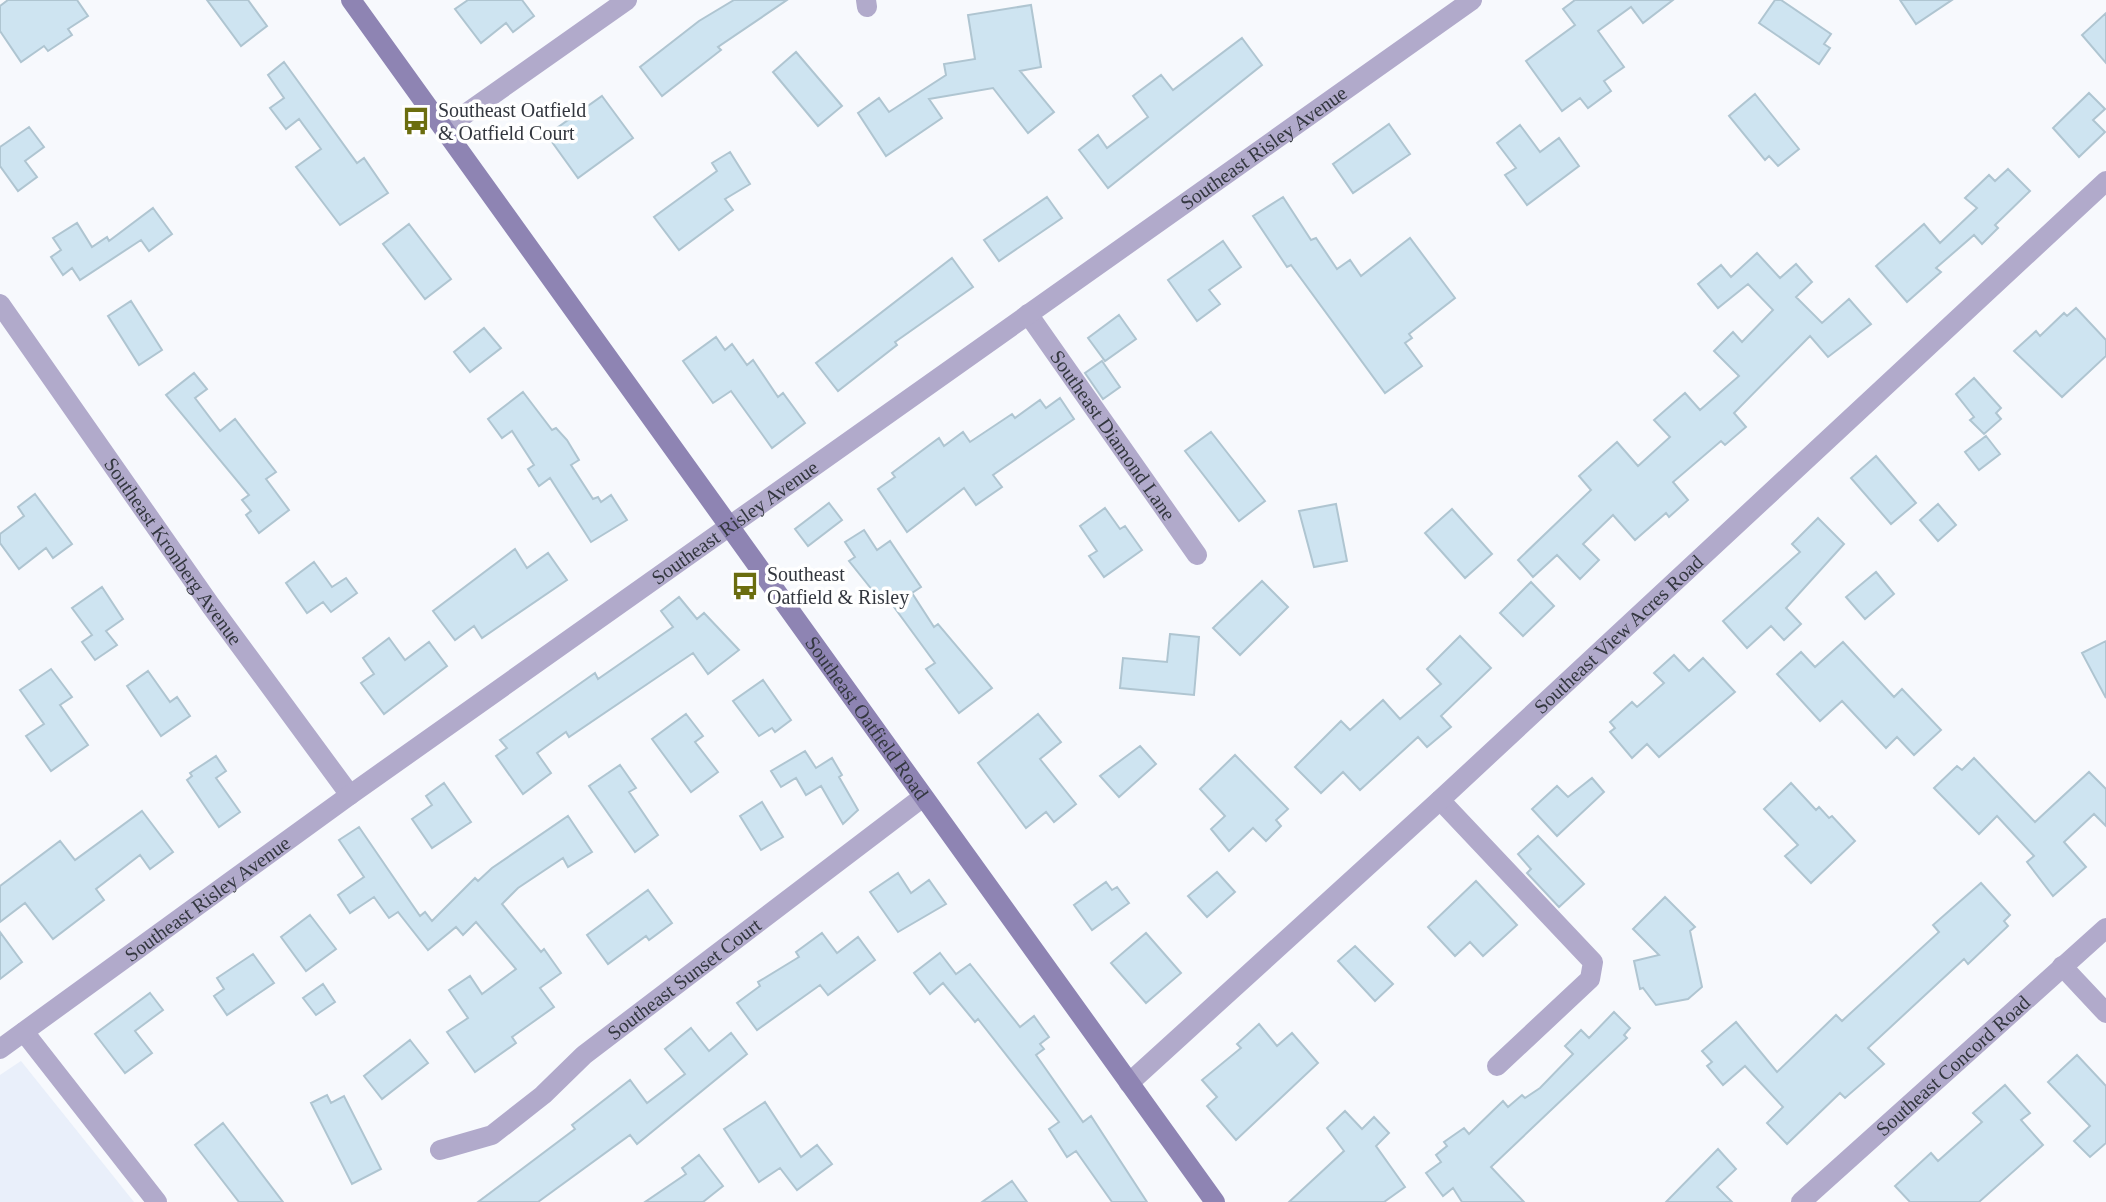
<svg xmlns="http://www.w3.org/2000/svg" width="2106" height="1202" viewBox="0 0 2106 1202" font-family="'Times New Roman',serif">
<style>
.built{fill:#e9effa}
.building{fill:#cee4f1;stroke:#afc5d1;stroke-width:2}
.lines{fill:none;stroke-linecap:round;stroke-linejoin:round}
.street{stroke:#b1aacb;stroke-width:20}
.secondary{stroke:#8e84b3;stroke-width:20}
.labels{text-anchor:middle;stroke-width:7;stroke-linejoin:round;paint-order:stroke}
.poi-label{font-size:20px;fill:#33373f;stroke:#fff;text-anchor:start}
.street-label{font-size:20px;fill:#33373f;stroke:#fff}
</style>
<rect width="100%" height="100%" fill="#f7f9fd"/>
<path class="built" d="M21,1061L134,1202H0V1075Z"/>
<path class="building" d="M8,0H77L88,16L68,29L72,35L48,51L44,46L21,62L0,31V6Z
M207,0H248L267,26L241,46Z
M468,0H522L534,16L513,32L506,23L481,43L455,9Z
M734,0H787L718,47L721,50L662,96L640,67L699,21Z
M1575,0H1673L1643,23L1631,7L1598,31L1624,67L1604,81L1611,91L1588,108L1580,98L1562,111L1526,61L1575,25L1563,9Z
M1775,0H1781L1831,34L1824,44L1830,48L1819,64L1759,23Z
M1900,0H1952L1916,24Z
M1031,5L1041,67L1020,71L1054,112L1028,133L993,88L929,99L942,118L886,156L858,113L879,98L889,112L946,75L944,64L975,59L968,15Z
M2106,13V63L2082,35Z
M1242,38L1262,65L1108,188L1079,150L1098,135L1107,148L1148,117L1133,96L1161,75L1173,90Z
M796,52L842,106L818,126L773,72Z
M284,62L357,163L364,158L388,193L340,225L296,167L321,149L299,119L286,129L270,108L284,98L268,75Z
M2089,93L2105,109L2093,120L2105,132L2079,157L2053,128Z
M1755,94L1799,149L1778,166L1769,156L1765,160L1729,116Z
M602,96L633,138L578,178L547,135Z
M1389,124L1410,154L1353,193L1333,164Z
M1520,125L1540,152L1559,138L1579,166L1527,205L1505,175L1516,168L1497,143Z
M29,127L44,147L25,161L37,177L18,191L0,166V147Z
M730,152L750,184L725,199L733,210L679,250L654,217L717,171L712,163Z
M2008,169L2030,191L1995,225L1998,228L1982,244L1974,235L1936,268L1941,272L1907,302L1876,266L1924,224L1940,243L1977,208L1965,198L1989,175L1995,181Z
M1047,197L1062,218L999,261L984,240Z
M1283,197L1311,240L1316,238L1337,269L1350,260L1361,276L1410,238L1455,298L1409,334L1412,338L1405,343L1422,366L1385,393L1291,265L1287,267L1253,216Z
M153,208L172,234L149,251L141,240L80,280L72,268L63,275L51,257L61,250L53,238L77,223L92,247L107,237L109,241Z
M409,224L451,279L425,299L383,244Z
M1223,241L1241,267L1209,290L1220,304L1197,321L1168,280Z
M1757,253L1780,278L1796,264L1812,282L1796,297L1822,323L1849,299L1871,324L1828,357L1810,336L1734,413L1746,427L1725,445L1721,441L1673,482L1688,500L1669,517L1666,513L1635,540L1613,515L1583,544L1599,560L1580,579L1557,555L1533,577L1518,560L1591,490L1579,476L1617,442L1638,466L1670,437L1654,420L1685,393L1700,410L1739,376L1714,351L1733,332L1742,342L1773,310L1748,284L1718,308L1698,284L1721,265L1731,277Z
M952,258L973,287L895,342L897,345L838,391L816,363Z
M131,301L162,350L139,365L108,316Z
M2076,308L2106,340V356L2062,397L2014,351L2036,331L2040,336L2064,313L2067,316Z
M1119,315L1136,339L1105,361L1088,338Z
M484,328L501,348L470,372L454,352Z
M716,337L725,350L732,344L747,365L753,360L778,397L783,393L805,423L772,448L731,391L713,403L683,361Z
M1102,361L1120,387L1103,399L1085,373Z
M194,373L207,389L195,398L220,431L235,419L276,472L266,479L289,510L259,533L246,515L251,511L242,500L249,495L166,395Z
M1974,378L2001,408L1996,413L2001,419L1984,434L1970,420L1974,417L1956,394Z
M523,392L552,430L556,428L567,440L579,460L571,465L593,499L598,497L601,502L611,495L627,520L591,542L550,478L539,486L528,469L534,465L512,431L502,438L488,419Z
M1060,398L1074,419L993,475L1002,487L976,505L964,488L907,532L878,489L895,477L892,473L939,438L944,446L963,432L970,442L1012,414L1015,418L1040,400L1046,408Z
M1211,432L1265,501L1239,521L1185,451Z
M1986,436L2000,454L1979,470L1965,452Z
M1876,456L1916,503L1891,524L1851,478Z
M35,494L72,544L53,558L46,548L19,569L0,543V534L24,516L18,507Z
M829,503L842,520L808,546L795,529Z
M1336,504L1347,561L1314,567L1299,511Z
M1938,504L1956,525L1938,541L1920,520Z
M1105,508L1120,529L1125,526L1142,550L1104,577L1089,556L1097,551L1080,526Z
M1452,509L1492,554L1465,578L1425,533Z
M1818,518L1844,544L1786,608L1801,624L1784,640L1771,626L1747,648L1723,621L1800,552L1792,544Z
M864,530L877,550L890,541L921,587L912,593L934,627L938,624L992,688L959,713L926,669L935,663L883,592L877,596L849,561L855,557L845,542Z
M515,549L527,568L548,553L567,580L482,638L474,626L455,640L433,611Z
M314,562L332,587L346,578L357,593L331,612L323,602L307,613L286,583Z
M1876,572L1894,594L1865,619L1846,597Z
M1262,581L1288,607L1240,655L1213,628Z
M1531,582L1554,606L1523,636L1500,613Z
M102,587L123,619L106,631L117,645L95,660L82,642L92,635L72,608Z
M679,597L697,619L704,613L739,650L708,674L693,653L569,737L566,732L537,753L551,773L523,794L496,756L507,748L500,740L595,673L598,679L673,627L661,611Z
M1170,634L1199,637L1194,695L1120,688L1123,658L1167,662Z
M1460,636L1491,668L1441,716L1451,727L1427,747L1418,737L1360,790L1343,772L1321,793L1295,767L1341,721L1350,730L1383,700L1400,719L1441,684L1427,669Z
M389,638L405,660L429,642L447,666L384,714L361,683L374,674L363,658Z
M2106,641V698L2082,653Z
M1843,642L1894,697L1902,689L1941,730L1914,755L1897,737L1886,748L1842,701L1820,721L1777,674L1801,652L1815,667Z
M1674,655L1689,671L1703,658L1735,692L1659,757L1647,744L1632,758L1610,732L1615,728L1610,722L1632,702L1637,707L1664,683L1654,673Z
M51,669L72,697L60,705L88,745L51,771L26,736L44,724L20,690Z
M148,671L170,702L177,697L190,716L161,736L127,686Z
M763,680L791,720L775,732L772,728L759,736L733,701Z
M686,714L703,736L695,742L718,772L691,792L652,739Z
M1038,714L1061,742L1040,759L1076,804L1054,822L1046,812L1026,828L978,763Z
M1140,746L1156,764L1119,797L1100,776Z
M805,751L816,768L832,758L842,775L839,777L858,810L843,824L821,786L806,795L796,778L781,787L771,771Z
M1235,755L1288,809L1276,820L1281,826L1266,841L1253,828L1229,851L1211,829L1225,816L1200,789Z
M216,756L226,771L216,778L240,812L219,827L187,780L192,776L190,773Z
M1974,758L2035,822L2089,772L2106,789V826L2094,814L2064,842L2086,867L2053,896L2027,862L2034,856L1997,816L1979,834L1934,788L1957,766L1962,770Z
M620,765L636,788L629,792L658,835L635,852L589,786Z
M1592,778L1604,792L1557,836L1532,809L1557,786L1568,797Z
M444,783L471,822L432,848L412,819L432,805L426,796Z
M1791,783L1816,810L1819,807L1829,818L1832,816L1855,841L1811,883L1785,856L1798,845L1764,809Z
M762,802L783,837L761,850L740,816Z
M142,811L173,852L150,869L140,855L96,889L104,900L53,939L25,903L0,922V886L60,841L75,860Z
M568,816L592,852L568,867L563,858L518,888L502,904L541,952L544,949L561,973L540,988L554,1007L512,1037L516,1043L475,1072L447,1032L468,1018L449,990L470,976L482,994L516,969L476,922L463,935L456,927L428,950L398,912L389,918L374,897L350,913L338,895L364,877L339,840L359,827L420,916L425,912L432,921L475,878L478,881L492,868Z
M1538,836L1584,884L1559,907L1527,873L1531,869L1518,854Z
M1217,872L1235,892L1207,917L1188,896Z
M898,873L911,893L929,880L946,904L898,932L870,892Z
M1476,881L1517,925L1483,956L1470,942L1455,956L1428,927Z
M1106,882L1112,890L1117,887L1129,903L1092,930L1074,905Z
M1981,883L2010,915L2004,921L2008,926L1968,964L1964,959L1868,1048L1884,1064L1845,1098L1840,1093L1787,1144L1767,1123L1783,1107L1745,1066L1723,1085L1707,1066L1712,1062L1702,1051L1736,1022L1777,1072L1836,1015L1842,1021L1939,932L1933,925Z
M648,890L672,923L649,940L646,936L608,964L587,935Z
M1665,897L1695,927L1690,931L1702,987L1688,999L1656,1005L1643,988L1640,989L1634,961L1659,955L1633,929Z
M310,915L336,949L306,971L281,937Z
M0,932L22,962L0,979Z
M822,933L837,953L858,937L875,960L828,995L820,985L757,1030L737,1003L760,986L758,982L799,957L796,952Z
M1146,933L1181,973L1146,1003L1111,963Z
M1355,946L1393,984L1375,1001L1338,961Z
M940,953L956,974L970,964L1020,1027L1034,1016L1049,1037L1040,1044L1044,1049L1036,1055L1083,1122L1091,1116L1147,1202H1112L1076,1151L1067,1157L1049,1129L1059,1122L978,1019L975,1022L943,983L930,994L914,973Z
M253,954L274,983L227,1015L214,996L224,989L217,978Z
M323,984L335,1002L316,1015L303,998Z
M150,993L163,1010L135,1031L152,1053L125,1073L95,1034Z
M1614,1012L1630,1028L1624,1035L1627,1038L1491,1167L1524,1202H1462L1453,1188L1443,1196L1426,1173L1441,1162L1436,1155L1447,1146L1444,1142L1464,1128L1469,1134L1503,1101L1508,1107L1522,1095L1525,1098L1540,1088L1573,1054L1565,1046L1581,1030L1589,1038Z
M1259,1024L1277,1046L1292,1033L1318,1063L1236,1140L1207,1106L1217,1097L1202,1080L1241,1048L1237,1044Z
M691,1028L709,1051L731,1033L747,1054L637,1144L630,1135L538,1202H478L575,1129L572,1125L630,1080L647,1103L685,1074L665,1049Z
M410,1040L428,1063L382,1099L364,1076Z
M2077,1055L2106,1086V1143L2090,1157L2074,1141L2090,1126L2048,1082Z
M2005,1085L2030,1113L2021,1120L2043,1145L1979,1202H1910L1895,1186L1931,1153L1938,1161L1982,1122L1973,1113Z
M327,1095L331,1103L344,1096L381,1169L352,1184L311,1103Z
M765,1102L801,1157L817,1145L832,1164L797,1190L780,1168L759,1182L724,1129Z
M1345,1111L1362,1129L1374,1117L1389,1133L1376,1146L1405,1187L1384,1202H1289L1344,1151L1327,1128Z
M223,1123L283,1202H239L195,1145Z
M1718,1149L1736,1169L1717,1187L1732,1202H1666Z
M699,1155L723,1186L703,1202H645L686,1174L682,1168Z
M1012,1181L1027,1202H982Z"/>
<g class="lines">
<g class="street">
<path d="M866,0L867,7"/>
<path d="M444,129L627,0"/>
<path id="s1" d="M0,304L211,606L350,795"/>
<path id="s2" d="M1028,314L1197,555"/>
<path d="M1440,800L1593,962L1590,979L1497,1066"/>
<path d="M2062,966L2106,1013"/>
<path d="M24,1032L157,1202"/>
<path id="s3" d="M0,1049L350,795L1472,0"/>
<path id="s4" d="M1129,1083L1440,800L2106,181"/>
<path id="s5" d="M440,1150L492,1135L543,1095L584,1055L923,797"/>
<path id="s6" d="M1801,1202L2106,928"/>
</g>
<path class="secondary" id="s7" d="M351,0L1215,1202"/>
</g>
<defs>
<symbol id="bus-bare" viewBox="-9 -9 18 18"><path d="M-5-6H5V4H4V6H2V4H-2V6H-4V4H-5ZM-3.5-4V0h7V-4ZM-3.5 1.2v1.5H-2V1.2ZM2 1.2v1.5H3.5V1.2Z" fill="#6b6d0f" stroke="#fff" stroke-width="2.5" paint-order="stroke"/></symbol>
</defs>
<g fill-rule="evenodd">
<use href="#bus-bare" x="396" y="101" width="40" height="40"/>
<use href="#bus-bare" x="725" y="566" width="40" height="40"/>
</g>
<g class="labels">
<g class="poi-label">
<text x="438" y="117">Southeast Oatfield<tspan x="438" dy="23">&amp; Oatfield Court</tspan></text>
<text x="767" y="581">Southeast<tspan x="767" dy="23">Oatfield &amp; Risley</tspan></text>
</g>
<g class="street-label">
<text dy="7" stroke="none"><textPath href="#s3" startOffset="1552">Southeast Risley Avenue</textPath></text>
<text dy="7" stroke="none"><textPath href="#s2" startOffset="148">Southeast Diamond Lane</textPath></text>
<text dy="7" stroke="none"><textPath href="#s3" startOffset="904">Southeast Risley Avenue</textPath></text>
<text dy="7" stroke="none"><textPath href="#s1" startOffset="302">Southeast Kronberg Avenue</textPath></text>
<text dy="7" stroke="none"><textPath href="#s4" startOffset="664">Southeast View Acres Road</textPath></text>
<text dy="7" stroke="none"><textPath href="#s7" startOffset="884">Southeast Oatfield Road</textPath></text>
<text dy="7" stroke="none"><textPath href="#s3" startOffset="256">Southeast Risley Avenue</textPath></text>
<text dy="7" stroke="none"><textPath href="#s5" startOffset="302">Southeast Sunset Court</textPath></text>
<text dy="7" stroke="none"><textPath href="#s6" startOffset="204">Southeast Concord Road</textPath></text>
</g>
</g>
</svg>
